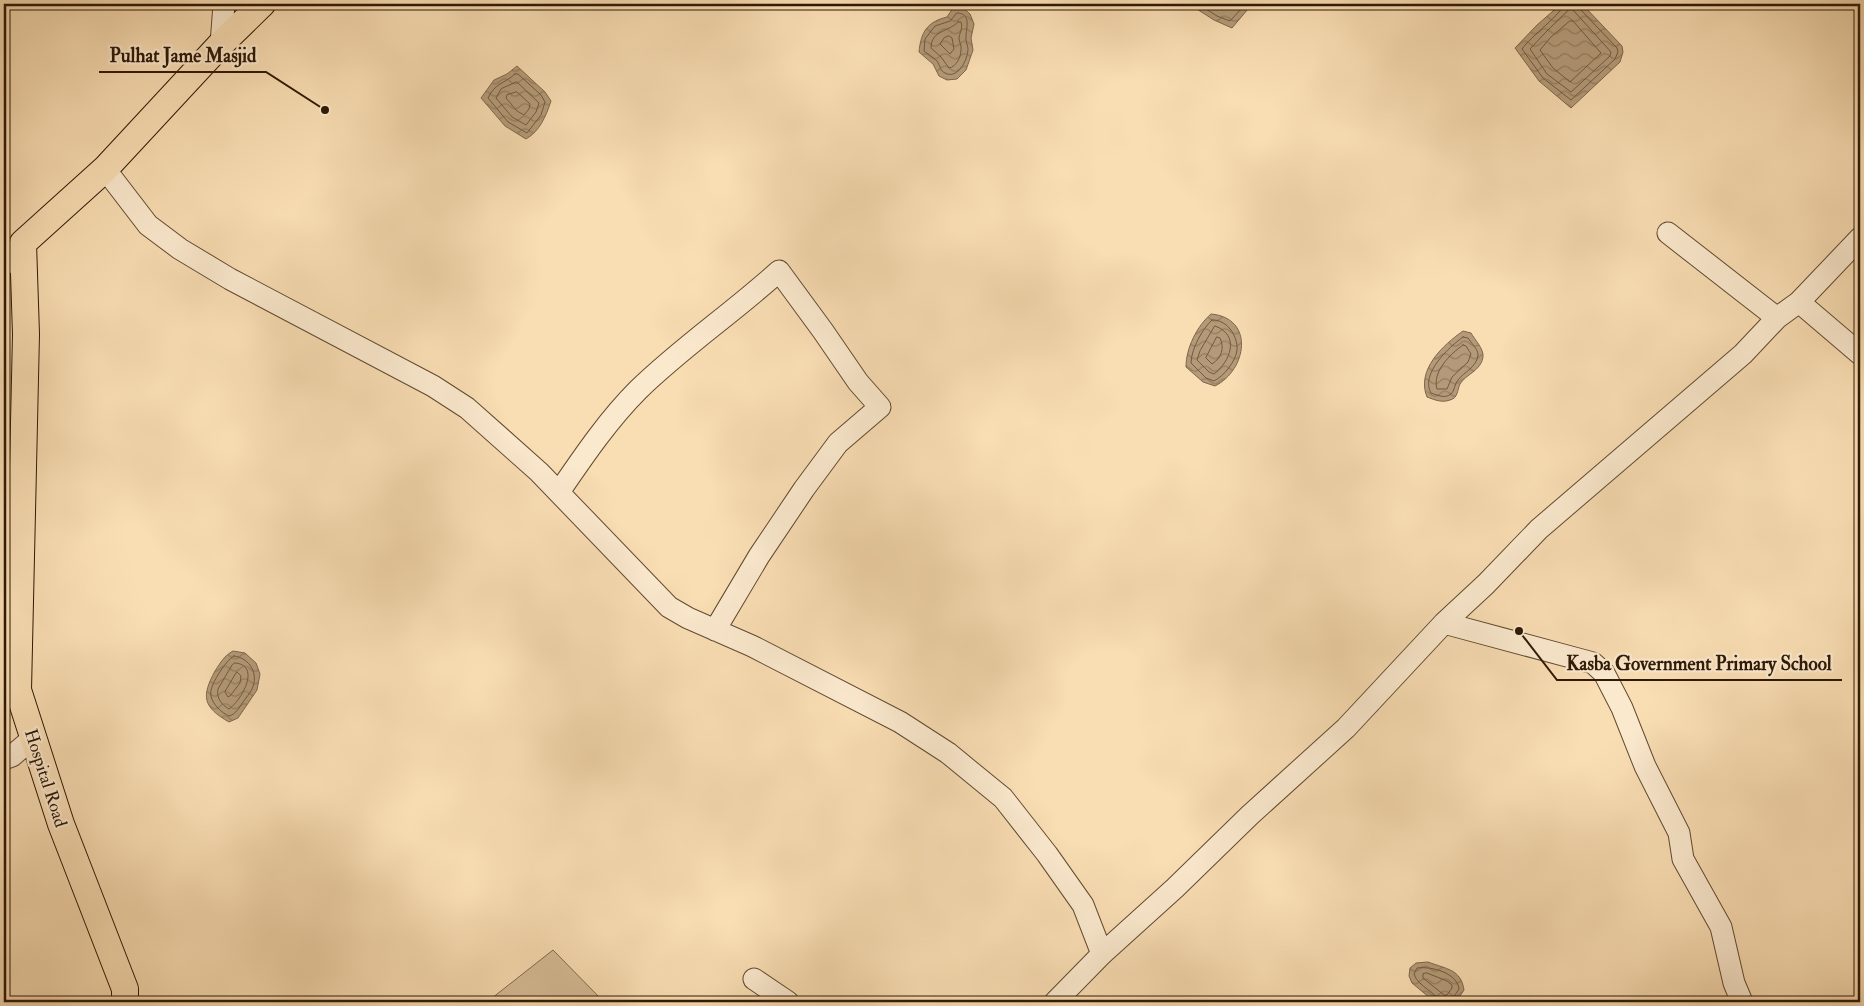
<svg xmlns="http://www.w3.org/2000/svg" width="1864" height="1006" viewBox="0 0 1864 1006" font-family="'IM FELL Double Pica',serif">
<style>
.green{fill:#d6bc95;stroke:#826a4d}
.water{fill:url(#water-waves);stroke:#7e664a}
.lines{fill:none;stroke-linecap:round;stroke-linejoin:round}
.shore{stroke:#715a3e;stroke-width:1}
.minor-casing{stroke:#614a30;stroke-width:23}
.major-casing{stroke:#2e1905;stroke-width:28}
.minor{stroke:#fbe9ce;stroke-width:21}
.major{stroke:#f9ddb3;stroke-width:26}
.labels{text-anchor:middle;stroke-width:4.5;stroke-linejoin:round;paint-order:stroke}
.street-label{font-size:18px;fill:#2e1905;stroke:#fbe9ce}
.leader{fill:none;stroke:#2e1905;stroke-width:2}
.callout-dot{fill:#2e1905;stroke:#fbe9ce;stroke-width:2}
.callout-label{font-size:19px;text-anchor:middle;font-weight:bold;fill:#2e1905;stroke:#fbe9ce;stroke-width:4.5;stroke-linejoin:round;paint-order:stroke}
</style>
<defs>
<pattern id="water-waves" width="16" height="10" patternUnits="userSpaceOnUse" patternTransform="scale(1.25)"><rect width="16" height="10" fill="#b49a78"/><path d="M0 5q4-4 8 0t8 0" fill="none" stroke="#937d60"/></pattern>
</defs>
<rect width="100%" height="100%" fill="#f9ddb3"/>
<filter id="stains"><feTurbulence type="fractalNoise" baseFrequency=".004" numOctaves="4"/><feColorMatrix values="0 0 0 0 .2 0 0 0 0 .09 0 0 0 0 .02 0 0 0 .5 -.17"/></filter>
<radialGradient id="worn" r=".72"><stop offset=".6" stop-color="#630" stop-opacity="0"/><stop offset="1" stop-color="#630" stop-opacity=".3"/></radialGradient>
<path class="green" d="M553,950L604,1002H487Z"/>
<path class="water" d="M1189,4H1249L1248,9L1232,28L1214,20Z
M1561,4H1582L1622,46L1623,52L1620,62L1571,108L1539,81L1515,48L1537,25Z
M962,7L970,14L974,24L971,38L973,50L966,70L957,79L947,80L939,76L933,64L919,52C921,32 927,22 947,17L953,8Z
M517,66L545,92L551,101C546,116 540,131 526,139L505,126L481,98L494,80L507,74Z
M1211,314C1255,318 1247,370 1215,386L1203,382L1186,367C1186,348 1197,326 1211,314Z
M1463,331L1471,333C1475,340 1484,349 1483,357C1481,371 1466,374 1460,384C1457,391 1458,398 1450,400C1442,403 1435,400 1427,397C1416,370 1443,345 1463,331Z
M233,651L245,653L256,663L260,674L257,690L238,718L229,722C203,707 201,697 215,671C221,662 224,656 233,651Z
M1428,962C1446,969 1461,969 1464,990L1456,1002H1438L1430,998L1412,983L1409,976L1410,968L1416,963Z"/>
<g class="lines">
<path class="shore" d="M1198,4L1217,16L1230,21L1243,7L1244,4
M1564,4C1563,13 1530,37 1522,49L1543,78L1571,100L1615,59L1618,52L1617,48L1580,9L1579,4
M1570,9L1573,10L1611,52L1610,56L1571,92L1547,74L1530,49L1545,33Z
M957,13C972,13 966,28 966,37C965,41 968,45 968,49C968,59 958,80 945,73C940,71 940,65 937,61C933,57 928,54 924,51L925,39L935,26L950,21Z
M1570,21H1573L1601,53L1570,82L1553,68L1540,50L1550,38Z
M958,22H961C963,28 960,31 959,38C959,42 962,46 961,50C961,57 956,67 949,68L941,57L931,48C931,30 949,32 958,22Z
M949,36L952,38L954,49L950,54L940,44L944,38Z
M515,74H518L541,95L545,102L541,115L527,133L508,122L488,98C495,83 504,84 515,74Z
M517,82L539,103L536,112L526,125L512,117L496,98L501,89Z
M517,92L530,104L529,109L524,115L517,111L506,98L507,95Z
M1212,320C1226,319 1238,335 1237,350C1236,361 1224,376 1214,381L1206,378L1191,363C1191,350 1202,329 1212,320Z
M1215,326C1241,335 1230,362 1214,374L1209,372L1197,360L1200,351Z
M1217,337L1220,338C1225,349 1221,358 1212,364L1206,358Z
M1463,337L1468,338C1471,343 1478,349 1478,355C1477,367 1464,372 1458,380C1454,384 1455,391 1451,394C1445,399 1437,395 1431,393C1420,374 1449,347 1463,337Z
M1463,345L1466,346L1471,354L1468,362L1452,377L1447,389H1437C1432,372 1450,354 1463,345Z
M234,656C250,658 259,674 252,689C250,693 246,698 243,702C239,708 236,714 229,716C222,713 213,705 211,696C208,687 226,660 234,656Z
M235,663C262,665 241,701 229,709C222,705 216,698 218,689L232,665Z
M237,672L241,676L240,683L230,696L228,697L225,692Z
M1427,973L1447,981L1452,985V988L1447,995H1444L1423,978V974Z
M1439,1002C1437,992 1418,987 1414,974L1417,968C1432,966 1457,973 1459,989L1453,998L1452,1002"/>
<defs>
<path id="minor" d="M221,44L224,4
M105,169L148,225L180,249L230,279L433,386L467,408L539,472L669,607L688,618L752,646L900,722L948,753L1003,798L1047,854L1083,905L1102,954
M1668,233L1777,318
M4,265L23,243
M1799,302L1860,354
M559,492C583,457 608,420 638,390C682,347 734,312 779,271L823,331L858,382L880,407L838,443L804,489L759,556L715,630
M1444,623L1593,663L1604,673L1622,708L1645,766L1679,833L1683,859L1721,927L1734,983L1742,1002
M4,759L12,756L33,738
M754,979L788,1002
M1055,1002L1102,954L1175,888L1250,815L1346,728L1444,623L1486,584L1539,529L1743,354L1777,318L1799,302L1860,238"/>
<path id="major" d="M125,1002V989L61,824L18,690L26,334L23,243L105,169L221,44L262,4"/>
</defs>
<use href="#minor" class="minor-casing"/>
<use href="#major" class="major-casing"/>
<use href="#minor" class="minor"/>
<use href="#major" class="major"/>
</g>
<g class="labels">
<g class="street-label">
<text transform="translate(46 778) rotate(72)" y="6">Hospital Road</text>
</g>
</g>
<path class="leader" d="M325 110L266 72H99M1519 631L1557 680H1842"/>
<g class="callout-dot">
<circle cx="325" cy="110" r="5"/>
<circle cx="1519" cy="631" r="5"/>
</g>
<g class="callout-label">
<text x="183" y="62">Pulhat Jame Masjid</text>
<text x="1699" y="670">Kasba Government Primary School</text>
</g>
<rect width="1864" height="1006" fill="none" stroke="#f9ddb3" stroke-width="20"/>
<rect x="5" y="5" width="1854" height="996" fill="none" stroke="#2e1905" stroke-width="2.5"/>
<rect x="10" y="10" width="1844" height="986" fill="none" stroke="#2e1905"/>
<rect width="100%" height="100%" filter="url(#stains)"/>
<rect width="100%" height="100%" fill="url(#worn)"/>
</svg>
